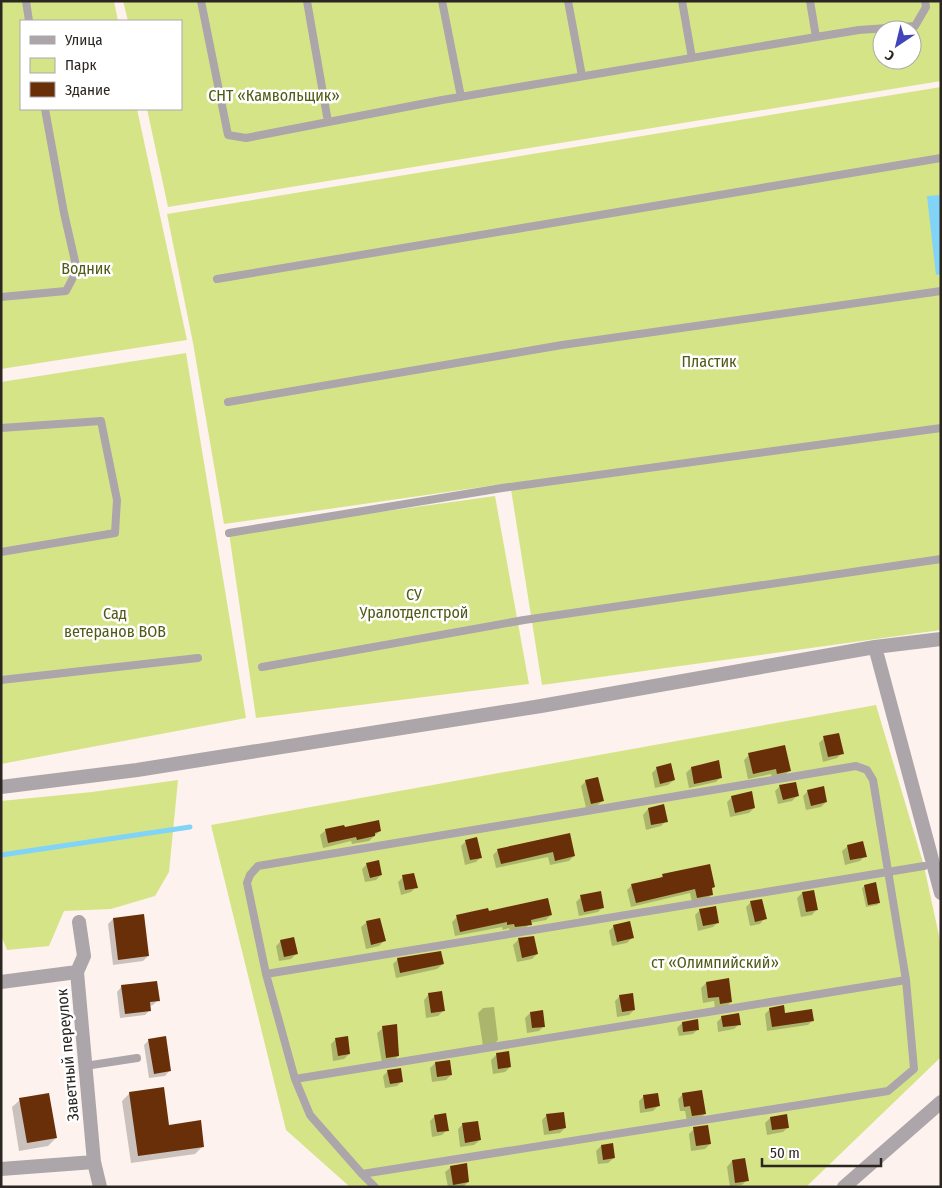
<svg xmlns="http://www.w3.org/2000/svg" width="942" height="1188" viewBox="0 0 942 1188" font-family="'Fira Sans Condensed',sans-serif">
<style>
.green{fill:#d6e488;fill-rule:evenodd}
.water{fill:#81d3f7}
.shadow{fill:#0003}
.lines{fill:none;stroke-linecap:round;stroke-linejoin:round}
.stream{stroke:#81d3f7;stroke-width:5}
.building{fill:#692f09}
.service{stroke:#aca5aa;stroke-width:8}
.minor{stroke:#aca5aa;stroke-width:14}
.labels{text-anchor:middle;stroke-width:5;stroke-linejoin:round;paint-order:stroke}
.park-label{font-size:16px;fill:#525a16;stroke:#fff}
.street-label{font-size:16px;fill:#2c2623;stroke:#fff}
</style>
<rect width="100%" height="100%" fill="#fdf2ed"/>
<path class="green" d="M1,1H114L118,21H21V109H137L187,340L1,369Z
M123,1H941V81L168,207L147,109H181V21H128ZM882,30H912V60H882Z
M941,87V630L542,685L510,483L224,524L193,343L167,214Z
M186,353L246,718L1,764V382Z
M495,496L529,684L256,718L229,533Z
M876,705L924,866L941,945V1057L806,1187H350L286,1130L211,825Z
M178,780L169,872L155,896L111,909L64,911L49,946L7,950L1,935V801L92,792Z"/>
<path class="water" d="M941,195V274L936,275L927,196Z"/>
<path class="shadow" d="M824,738L842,753L837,758L823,762L819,743Z
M749,755L789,771L784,776L772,778L771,774L748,779L744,760Z
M657,768L674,780L668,785L655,788L652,773Z
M691,768L721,777L716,782L689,788L686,773Z
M586,781L602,801L597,806L586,808L581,786Z
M780,786L797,796L792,801L778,804L775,791Z
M808,791L826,802L821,807L806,810L803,796Z
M732,797L754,808L749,813L730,817L727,802Z
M663,806L666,821L661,826L646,830L643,815L648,809Z
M344,829L380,831L369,841L352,844L351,841L323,848L320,835L326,830Z
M569,835L574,856L569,861L550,865L548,857L496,868L493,855L498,850Z
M466,841L481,857L476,862L465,865L461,846Z
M848,846L865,856L860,861L845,865L842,851Z
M367,864L381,875L376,880L365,882L362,869Z
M663,875L713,887L711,890L712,894L707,900L692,902L690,893L631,907L627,890L632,885L659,879Z
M403,877L416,887L411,892L401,895L398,882Z
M865,886L879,902L877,905L866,907L862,888Z
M813,891L817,909L812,915L801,917L797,898L802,893Z
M581,897L603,907L598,912L579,916L576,902Z
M751,902L765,918L760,924L750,926L746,907Z
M700,910L718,922L713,927L698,931L695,915Z
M488,913L551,915L546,920L530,923L525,929L510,932L509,928L503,930L502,927L455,936L452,922L457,917Z
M113,919L148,956L143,961L113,965L108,924Z
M367,922L384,941L379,946L366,949L361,927Z
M614,926L632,938L627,943L612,946L609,931Z
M533,937L537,954L532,959L517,962L513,945L518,940Z
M281,941L296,954L291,959L279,961L276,946Z
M398,959L443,964L437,969L396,978L393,964Z
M706,983L731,1002L726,1007L715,1009L714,1001L703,1003L701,988Z
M122,986L158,1000L153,1005L149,1006L150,1010L145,1015L120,1018L117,992Z
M429,994L443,1011L438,1016L426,1018L424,1000Z
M620,996L634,1010L629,1015L617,1017L615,1001Z
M494,1007L498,1040L493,1045L483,1046L478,1013L483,1008Z
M770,1009L784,1014L813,1020L808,1025L767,1031L765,1014Z
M530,1013L544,1026L539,1031L527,1033L525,1018Z
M722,1017L739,1024L734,1029L718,1032L717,1022Z
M682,1023L698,1029L693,1034L679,1036L677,1028Z
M383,1028L398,1056L393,1061L382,1063L377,1033Z
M336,1039L349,1054L344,1059L333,1061L331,1044Z
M149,1040L170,1070L165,1076L149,1078L144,1045Z
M496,1055L510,1067L505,1072L493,1074L491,1060Z
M435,1063L451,1075L446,1080L432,1082L430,1068Z
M388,1071L402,1081L397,1086L385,1088L383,1076Z
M130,1093L168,1126L203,1146L195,1154L131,1163L122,1101Z
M683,1094L705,1114L699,1119L687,1121L685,1111H680L678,1099Z
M644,1096L658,1106L653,1111L640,1113L639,1101Z
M20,1100L56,1138L48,1146L19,1151L12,1107Z
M547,1115L565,1128L560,1133L544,1135L542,1120Z
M435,1116L447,1130L442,1135L432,1137L430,1121Z
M770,1118L788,1127L783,1132L767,1135L765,1123Z
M463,1124L480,1140L474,1145L460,1147L458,1129Z
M694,1129L710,1144L705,1149L691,1151L689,1134Z
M601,1146L614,1158L608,1163L598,1164L596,1151Z
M744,1160L747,1180L742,1185L730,1187L727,1167L732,1161Z
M451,1167L468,1182L463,1187H448L445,1172Z"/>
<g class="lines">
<path class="stream" d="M1,855L190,827"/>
</g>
<path class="building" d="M839,733L844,754L828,757L823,736Z
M785,745L791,771L777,774L776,769L753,774L748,753Z
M719,760L722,778L694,784L691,767Z
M671,763L675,780L660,784L656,767Z
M598,777L604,801L591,804L585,780Z
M796,782L799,796L783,800L779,785Z
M824,786L827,802L811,806L807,790Z
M752,791L755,808L735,813L731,796Z
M664,804L668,822L651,825L648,808Z
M379,820L381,831L375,833V836L357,840L356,837L328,843L325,829L344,825L345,827Z
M570,833L575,856L555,861L553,852L501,864L497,849Z
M477,837L482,858L470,860L465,840Z
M863,841L867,857L850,860L847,845Z
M379,860L382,875L370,878L366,863Z
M710,864L715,887L712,888L713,895L697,898L695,889L636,903L631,884L663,877L662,874Z
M414,873L418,888L405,890L402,875Z
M876,882L880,903L868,905L864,885Z
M814,890L818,910L806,912L802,892Z
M601,891L604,908L584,912L580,895Z
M548,898L552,915L531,920L532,925L515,927L514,924L507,925V922L460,932L456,915L488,908L489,911Z
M762,899L767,919L755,922L750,901Z
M716,906L719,923L703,926L699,909Z
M144,914L149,956L118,960L113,918Z
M380,918L386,941L371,945L366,921Z
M630,921L634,938L617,942L613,925Z
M534,936L538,954L522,958L518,938Z
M294,937L298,954L284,957L280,940Z
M441,951L444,964L400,973L397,958Z
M729,978L732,1002L720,1004L719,997L708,998L706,982Z
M157,981L160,1001L150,1002L151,1011L125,1014L121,985Z
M442,991L445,1011L431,1013L428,993Z
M633,993L635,1010L622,1012L619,995Z
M784,1005L785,1013L812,1009L814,1021L772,1027L769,1008Z
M543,1010L545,1027L532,1028L530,1012Z
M739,1013L741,1025L723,1027L721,1016Z
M698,1019L699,1030L683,1032L682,1022Z
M397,1024L399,1056L386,1058L382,1026Z
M166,1036L171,1071L154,1074L148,1039Z
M348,1036L350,1054L338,1056L335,1038Z
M509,1051L511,1067L498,1069L496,1053Z
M450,1060L452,1075L437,1077L435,1062Z
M401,1068L403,1082L390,1084L387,1070Z
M164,1087L169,1125L201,1120L204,1147L138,1156L129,1092Z
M702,1090L706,1114L692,1116L690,1106L684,1107L682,1093Z
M49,1093L57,1138L27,1143L19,1098Z
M658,1093L660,1106L645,1109L643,1095Z
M564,1112L566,1128L549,1131L546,1114Z
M446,1113L449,1131L437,1132L434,1115Z
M787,1114L789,1128L772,1130L770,1117Z
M478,1121L481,1140L465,1143L462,1123Z
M708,1125L711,1144L696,1146L693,1127Z
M613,1143L615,1158L603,1160L601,1145Z
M745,1158L749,1181L735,1183L732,1160Z
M467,1163L469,1182L453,1185L450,1166Z"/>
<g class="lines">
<path class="service" d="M26,1L29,21
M201,1L228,135L246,138L442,100L816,37L859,30L915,26L926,7L925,1
M307,1L328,122
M442,1L461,97
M568,1L582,76
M682,1L692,58
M810,1L816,37
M217,279L941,158
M1,297L66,291L77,270L64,213L45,109
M228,402L562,345L941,291
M1,428L101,421L117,500L115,533L1,552
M229,533L502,488L941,428
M262,667L524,620L941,559
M1,680L198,658
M856,766L867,770L873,780L906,980L914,1069L888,1091L362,1174L310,1115L295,1079L266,974L247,883L250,875L258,866Z
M266,974L924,866
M85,1066L137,1058
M295,1079L906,980
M362,1174L375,1187"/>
<path class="minor" d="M875,647L941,893
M1,787L137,770L541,706L875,647L941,639
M79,922L84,956L77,972L94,1162L100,1187
M1,982L77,972
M1,1169L94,1162
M844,1187L941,1102"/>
</g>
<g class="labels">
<g class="park-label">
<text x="274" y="101">СНТ «Камвольщик»</text>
<text x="86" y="274">Водник</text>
<text x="709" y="367">Пластик</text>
<text x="414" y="600">СУ<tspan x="414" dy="18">Уралотделстрой</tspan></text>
<text x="115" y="619">Сад<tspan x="115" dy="18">ветеранов ВОВ</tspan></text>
<text x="715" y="968">ст «Олимпийский»</text>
</g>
<g class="street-label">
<text transform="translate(67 1055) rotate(-95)" y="6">Заветный переулок</text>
</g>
</g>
<rect width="942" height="1188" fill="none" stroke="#2c2623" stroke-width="5"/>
<rect x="20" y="20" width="162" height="90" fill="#ffffff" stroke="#aba8a7"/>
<rect x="30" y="36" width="25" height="8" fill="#aca5aa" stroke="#aba8a7"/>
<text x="65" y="45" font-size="15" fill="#2c2623">Улица</text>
<rect x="30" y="58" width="25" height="15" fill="#d6e488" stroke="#aba8a7"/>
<text x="65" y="70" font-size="15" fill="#2c2623">Парк</text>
<rect x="30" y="82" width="25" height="15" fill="#692f09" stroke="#aba8a7"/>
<text x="65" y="95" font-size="15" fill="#2c2623">Здание</text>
<g transform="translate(897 45) rotate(215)"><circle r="24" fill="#ffffff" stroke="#aba8a7"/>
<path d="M0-4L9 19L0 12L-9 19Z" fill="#4145b9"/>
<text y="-8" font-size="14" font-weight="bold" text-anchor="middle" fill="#2c2623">С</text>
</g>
<path d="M762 1158v8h119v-8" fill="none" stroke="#2c2623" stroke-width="2.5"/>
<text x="770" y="1158" font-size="15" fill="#2c2623" stroke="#ffffff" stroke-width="4" paint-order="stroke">50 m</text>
</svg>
